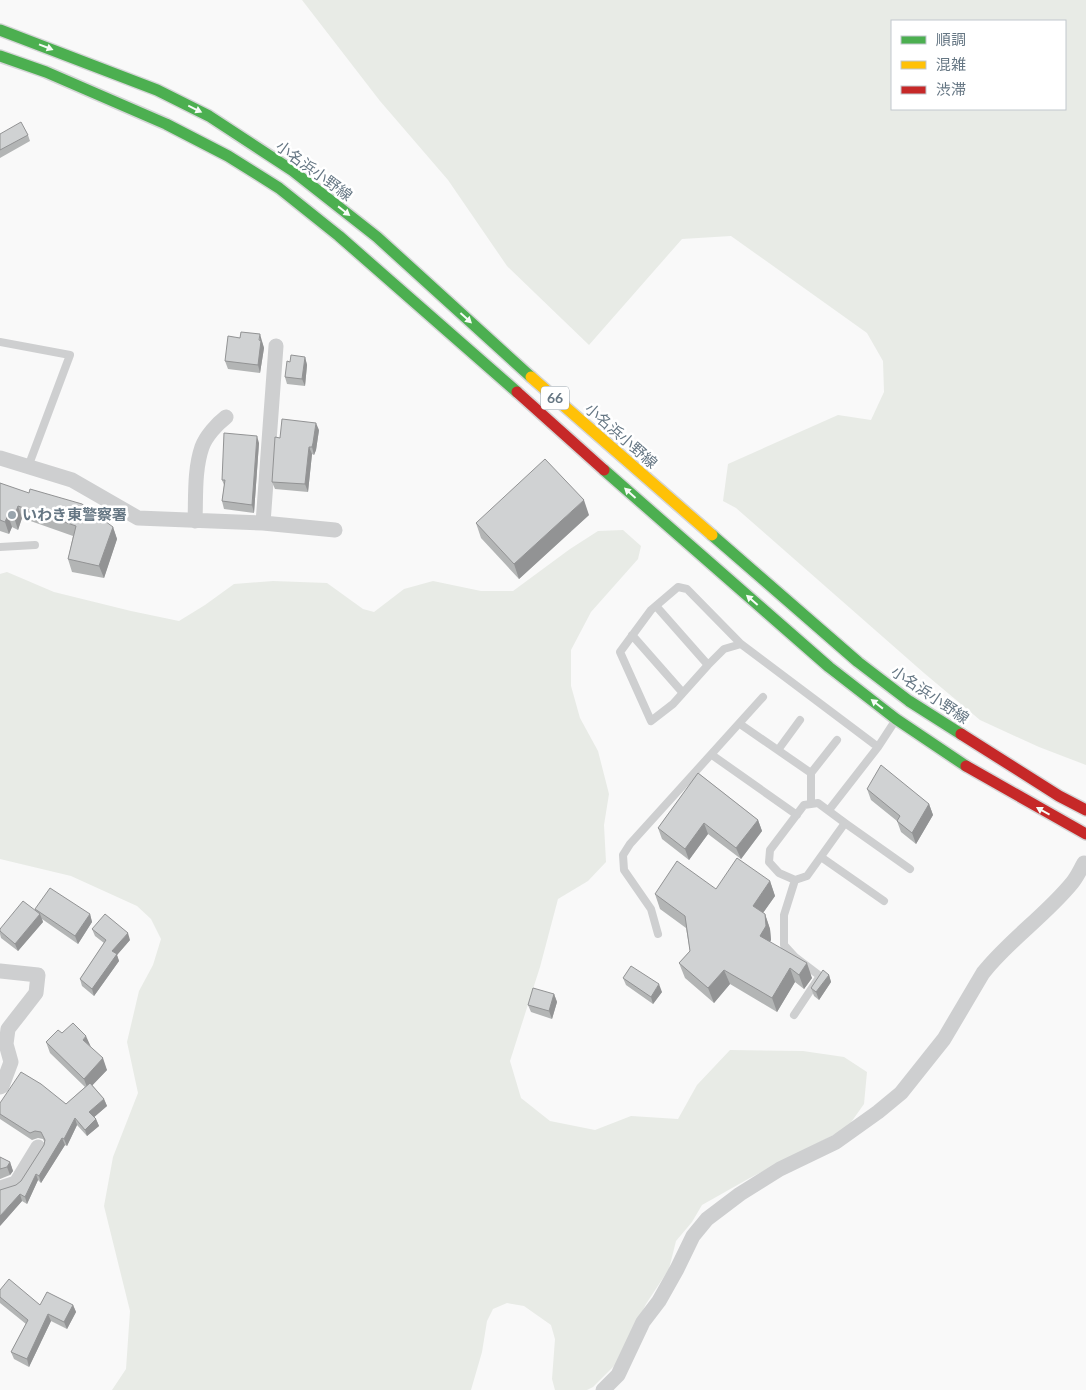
<svg xmlns="http://www.w3.org/2000/svg" width="1086" height="1390" viewBox="0 0 1086 1390" font-family="Lato,'Noto Sans JP',sans-serif">
<style>
.green{fill:#e8ebe6;fill-rule:evenodd}
.lines{fill:none;stroke-linecap:round;stroke-linejoin:round}
.fast-casing{stroke:#d5d6d7;stroke-width:14}
.slow-casing{stroke:#d5d6d7;stroke-width:14}
.jam-casing{stroke:#d5d6d7;stroke-width:14}
.lane{stroke:#cecfd0;stroke-width:8}
.street{stroke:#cecfd0;stroke-width:15}
.fast{stroke:#4caf50;stroke-width:11}
.slow{stroke:#ffc107;stroke-width:11}
.jam{stroke:#c62828;stroke-width:11}
.wall{fill:#b3b5b5}
.shaded-wall{fill:#929394}
.building{fill:#d0d2d3;stroke:#929394}
.oneway{fill:#f6fbf6}
.poi-dot{fill:#99a4ac;stroke:#fff;stroke-width:2}
.labels{text-anchor:middle;stroke-width:5;stroke-linejoin:round;paint-order:stroke}
.shield{fill:#fff;stroke:#939fa8;stroke-width:1}
.shield-label{font-size:14px;font-weight:bold;fill:#657683}
.street-label{font-size:15px;fill:#657683;stroke:#fff}
.poi-label{font-size:15px;font-weight:bold;fill:#657683;stroke:#fff;text-anchor:start}
</style>
<rect width="100%" height="100%" fill="#f9f9f9"/>
<path class="green" d="M302,0H1086V765L1039,747L980,720L924,673L736,508L723,501L728,464L838,415L871,420L884,392L883,361L867,333L731,236L682,239L589,345L507,266L448,180L380,101ZM1065,21V109H892V21Z
M623,530L641,546L638,559L591,612L571,650V686L580,718L598,751L609,794L604,825L606,862L588,881L558,899L540,967L510,1061L521,1098L550,1121L595,1130L631,1116L678,1119L697,1085L730,1050L803,1051L844,1057L867,1072L864,1104L847,1128L748,1179L702,1205L692,1222L676,1241L669,1269L646,1304L617,1363L593,1387L587,1390H555L552,1379L555,1339L551,1325L524,1306L507,1303L493,1309L487,1321L482,1352L471,1390H112L126,1369L130,1311L104,1206L113,1157L138,1093L127,1042L139,991L153,965L161,939L151,919L137,906L71,876L0,859V574L7,572L54,592L131,611L179,621L205,605L234,584L273,581L327,583L363,609L374,612L404,589L433,581L481,591H513L570,549L598,531Z"/>
<g class="lines">
<defs>
<path id="fast" d="M0,30L157,90L209,116L293,171L377,237L531,377
M0,56L46,72L166,124L228,156L279,188L339,236L517,392
M604,470L829,667L896,719L966,766
M712,535L858,662L909,701L961,734"/>
<path id="slow" d="M531,377L712,535"/>
<path id="jam" d="M517,392L604,470
M961,734L1059,796L1086,810
M966,766L1086,834"/>
</defs>
<use href="#fast" class="fast-casing"/>
<use href="#slow" class="slow-casing"/>
<use href="#jam" class="jam-casing"/>
<path class="lane" d="M0,342L70,355L28,467
M0,547L35,545
M656,606L708,665
M632,635L683,693
M741,644L687,589L678,587L651,610L620,652L651,721L673,704L708,665L724,649L741,644L878,747
M740,724L811,773V804
M778,750L800,720
M712,755L797,815
M811,773L837,740
M818,803L845,823L807,876L795,880L779,873L769,862L770,850L804,805Z
M829,810L878,747L895,721
M845,823L910,869
M821,857L884,901
M658,934L651,909L624,870L623,855L630,844L763,697
M794,1015L820,976L795,957L784,945V915L795,880"/>
<path class="street" d="M0,458L72,480L138,518L263,523L335,530
M195,521C196,498 194,470 202,447C206,436 217,424 226,417
M263,523L276,346
M0,971L38,975L36,993L8,1029L6,1044L11,1062L2,1086L0,1087
M0,1188L16,1183L38,1147
M603,1390L618,1375L643,1322L659,1301L677,1269L693,1236L707,1219L740,1194L780,1169L836,1142L878,1112L901,1093L944,1039L983,973C1009,940 1045,916 1072,883C1077,877 1080,870 1084,863"/>
<use href="#fast" class="fast"/>
<use href="#slow" class="slow"/>
<use href="#jam" class="jam"/>
</g>
<path class="wall" d="M0,134L28,135L30,141L0,158Z
M262,342L264,348L260,373L228,369L225,361Z
M305,357L307,365L305,386L287,384L285,377L290,362Z
M319,430L316,450L314,455L312,454L308,492L275,489L272,482L280,438Z
M259,443L254,513L224,509L222,501L224,485L222,480Z
M0,483L113,527L117,539L104,578L72,572L68,559L73,536L22,518L18,530L12,527L9,534L0,531Z
M589,515L519,579L481,538L476,523Z
M698,773L758,820L762,831L741,859L708,834L689,860L662,839L658,828Z
M867,789L929,804L933,815L916,844L901,832L897,821L871,800Z
M770,881L775,896L763,913L765,914L770,929L771,940L770,942L812,978L804,989L795,982L777,1012L730,984L714,1003L685,978L679,963L690,951L686,928L660,909L655,894L716,889Z
M35,909L90,914L92,922L78,944L42,919L43,922L18,951L1,938L0,934V929L36,911Z
M92,929L130,940L117,955L119,961L94,996L82,986L80,979L104,943L95,936Z
M829,975L831,982L819,1000L814,996L811,988Z
M623,978L662,992L653,1004L626,985Z
M554,994L557,1002L552,1019L531,1012L528,1005Z
M62,1033L90,1046L107,1070L92,1085L104,1099L107,1106L94,1117L96,1119L99,1126L87,1136L77,1125L67,1146L65,1145L41,1183L38,1180L27,1204L22,1201L0,1226L16,1185L21,1181L44,1145V1141L43,1139L38,1138L32,1140L0,1119V1103L66,1104L85,1087L50,1053L46,1042Z
M0,1157L10,1162L13,1171L10,1175L0,1179Z
M0,1290L40,1305H73L76,1312L67,1329L51,1321L29,1367L14,1359L11,1352L26,1324L0,1303Z"/>
<path class="shaded-wall" d="M260,334L264,348L260,373L258,365Z
M305,357L307,365L305,386L302,379Z
M316,423L319,430L316,450L314,455L312,447Z
M257,436L259,443L254,513L252,505Z
M309,447L312,454L308,492L305,484Z
M584,500L589,515L519,579L514,564Z
M18,506L22,518L18,530L14,517Z
M8,515L12,527L9,534L5,522Z
M113,527L117,539L104,578L99,566Z
M929,804L933,815L916,844L912,833Z
M758,820L762,831L741,859L736,848Z
M704,823L708,834L689,860L685,849Z
M770,881L775,896L758,920L753,906Z
M40,914L43,922L18,951L15,944Z
M90,914L92,922L78,944L75,936Z
M765,914L770,929L771,940L765,950L760,936Z
M128,933L130,940L117,955L119,961L94,996L92,989L112,951Z
M807,963L812,978L804,989L799,975Z
M790,968L795,982L777,1012L772,998Z
M724,970L730,984L714,1003L708,988Z
M829,975L831,982L819,1000L816,992Z
M659,984L662,992L653,1004L651,997Z
M554,994L557,1002L552,1019L549,1011Z
M86,1036L91,1047L83,1040Z
M103,1058L107,1070L88,1090L84,1079Z
M104,1099L107,1106L92,1119L89,1112Z
M75,1118L77,1125L67,1146L64,1139Z
M96,1119L99,1126L87,1136L85,1130Z
M62,1138L65,1145L41,1183L39,1176Z
M10,1162L13,1171L10,1175L7,1167Z
M36,1174L38,1180L27,1204L25,1197Z
M20,1194L22,1201L0,1226V1216Z
M73,1305L76,1312L67,1329L64,1322Z
M48,1314L51,1321L29,1367L27,1359Z"/>
<path class="building" d="M21,122L28,135L0,150V134Z
M241,332L260,334L259,340L261,341L258,365L225,361L228,336L240,338Z
M291,355L305,357L302,379L285,377L287,361L290,362Z
M282,419L316,423L313,443L312,447H309L305,484L272,482L275,437L280,438Z
M224,433L257,436L252,505L222,501L225,480H222Z
M545,459L584,500L514,564L476,523Z
M0,483L29,493L30,489L82,504L113,527L99,566L68,559L76,526L18,506L14,517L8,515L5,522L0,520Z
M881,765L929,804L912,833L897,821L900,816L867,789Z
M698,773L758,820L736,848L704,823L685,849L658,828Z
M737,858L770,881L753,906L765,914L766,926L760,936L807,963L799,975L790,968L772,998L724,970L708,988L679,963L690,951L685,916L655,894L677,861L716,889Z
M50,888L90,914L75,936L35,909Z
M23,901L40,914L15,944L0,931V929Z
M105,914L128,933L112,951L117,954L92,989L80,979L106,940L92,929Z
M631,966L659,984L651,997L623,978Z
M823,970L829,975L816,992L811,988Z
M533,988L554,994L549,1011L528,1005Z
M73,1023L86,1036L83,1040L103,1058L84,1079L46,1042L58,1030L62,1033Z
M21,1072L41,1084L66,1104L90,1083L104,1099L89,1112L96,1119L85,1130L75,1118L64,1139L62,1138L39,1176L36,1174L25,1197L20,1194L0,1216V1190L16,1185L21,1181L44,1145L45,1140L41,1132L35,1131L30,1133L0,1114V1103Z
M0,1157L10,1162L7,1167L0,1169Z
M9,1279L40,1305L47,1292L73,1305L64,1322L48,1314L27,1359L11,1352L28,1320L0,1297V1290Z"/>
<defs><path id="oneway-solid" d="M-6-.8H1V-3.2L6.5 0L1 3.2V.8H-6Z" transform="scale(1.25)"/></defs>
<g class="oneway">
<use href="#oneway-solid" transform="translate(46 47) rotate(21)"/>
<use href="#oneway-solid" transform="translate(195 109) rotate(26)"/>
<use href="#oneway-solid" transform="translate(344 211) rotate(38)"/>
<use href="#oneway-solid" transform="translate(466 318) rotate(42)"/>
<use href="#oneway-solid" transform="translate(630 493) rotate(-138)"/>
<use href="#oneway-solid" transform="translate(752 600) rotate(-139)"/>
<use href="#oneway-solid" transform="translate(877 704) rotate(-142)"/>
<use href="#oneway-solid" transform="translate(1043 811) rotate(-151)"/>
</g>
<circle class="poi-dot" cx="12" cy="515" r="5"/>
<g class="labels">
<rect class="shield" x="541" y="386.5" width="28" height="23" rx="4"/>
<g class="shield-label">
<text x="555" y="403">66</text>
</g>
<g class="street-label">
<text transform="translate(314 171) rotate(36)" y="5">小名浜小野線</text>
<text transform="translate(621 436) rotate(41)" y="5">小名浜小野線</text>
<text transform="translate(930 695) rotate(34)" y="5">小名浜小野線</text>
</g>
<g class="poi-label">
<text x="22" y="520">いわき東警察署</text>
</g>
</g>
<rect x="891" y="20" width="175" height="90" fill="#ffffff" stroke="#c1c8cd"/>
<rect x="901" y="36" width="25" height="8" fill="#4caf50" stroke="#c1c8cd"/>
<text x="936" y="45" font-size="15" fill="#657683">順調</text>
<rect x="901" y="61" width="25" height="8" fill="#ffc107" stroke="#c1c8cd"/>
<text x="936" y="70" font-size="15" fill="#657683">混雑</text>
<rect x="901" y="86" width="25" height="8" fill="#c62828" stroke="#c1c8cd"/>
<text x="936" y="95" font-size="15" fill="#657683">渋滞</text>
</svg>
